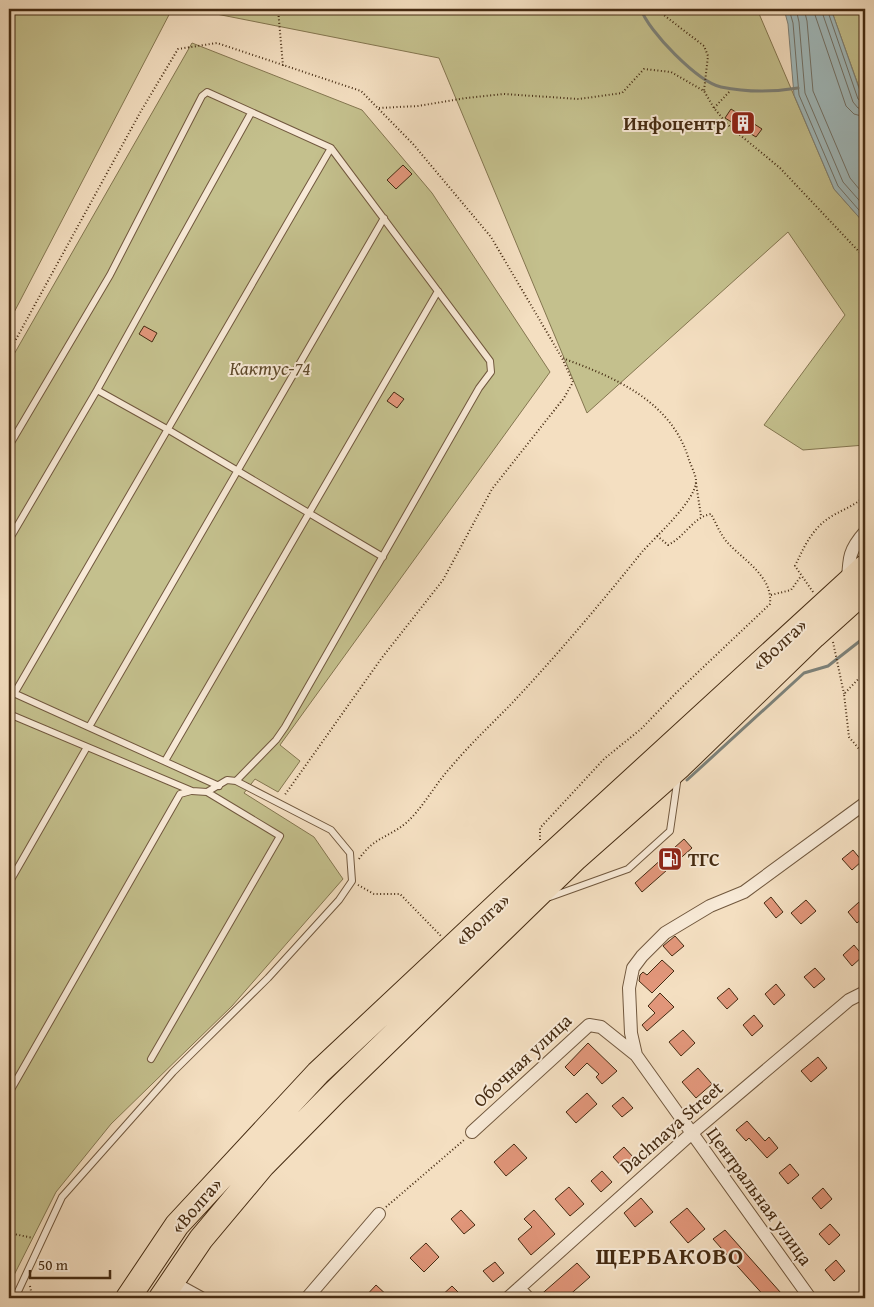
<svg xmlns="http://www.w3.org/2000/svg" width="874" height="1307" viewBox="0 0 874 1307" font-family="'Gentium Book Plus',serif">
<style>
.green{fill:#c4c08d;stroke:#847650}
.water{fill:#a0babd;stroke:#7c8179}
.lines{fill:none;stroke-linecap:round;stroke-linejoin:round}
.shore{stroke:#727268;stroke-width:1}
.stream{stroke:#7c8179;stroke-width:3}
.building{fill:#e1967a;stroke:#452b12}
.lane-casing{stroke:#71583e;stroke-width:8}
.street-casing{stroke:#71583e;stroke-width:14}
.highway-casing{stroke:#452b12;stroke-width:26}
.path{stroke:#452b12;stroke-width:2;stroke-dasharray:1 2.5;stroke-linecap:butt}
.lane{stroke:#f8ead7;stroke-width:6}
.street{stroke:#f8ead7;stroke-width:12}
.highway{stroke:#f4dfc1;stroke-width:24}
.labels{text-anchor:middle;stroke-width:4;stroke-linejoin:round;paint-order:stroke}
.poi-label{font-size:19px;font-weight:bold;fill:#452b12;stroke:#f8ead7;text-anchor:end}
.park-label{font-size:19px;font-style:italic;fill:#5e492b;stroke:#f8ead7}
.street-label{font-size:19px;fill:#452b12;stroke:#f8ead7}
.district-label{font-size:24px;font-weight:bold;letter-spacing:1px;fill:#452b12;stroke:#f8ead7}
</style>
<rect width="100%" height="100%" fill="#f4dfc1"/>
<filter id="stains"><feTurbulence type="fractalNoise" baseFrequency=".004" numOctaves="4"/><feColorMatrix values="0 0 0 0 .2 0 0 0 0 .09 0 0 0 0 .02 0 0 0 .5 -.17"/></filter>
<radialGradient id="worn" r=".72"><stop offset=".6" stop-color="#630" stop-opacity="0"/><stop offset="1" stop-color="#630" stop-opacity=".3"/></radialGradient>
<path class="green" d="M9,9H172L9,322Z
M191,9H757L834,189L865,224V445L803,450L764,425L845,315L788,232L587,413L439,58Z
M831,9H865V104Z
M192,43L362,110L432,193L550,372L280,745L300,761L278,792L255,779L244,793L314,837L343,879L232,1006L111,1124L56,1192L9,1285V363Z"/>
<path class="water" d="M784,9H831L865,105V224L834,189L794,95L788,24Z"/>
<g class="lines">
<path class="shore" d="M789,9L793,23L799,95L838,186L865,217
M796,9L799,22L805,93L843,182L865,207
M804,9L807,21L813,91L850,178L865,196
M813,9L846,106L854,114L865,117
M821,9L853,102L858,108L865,109
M827,9L858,99L865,103"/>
<path class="stream" d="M641,9C648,31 698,82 721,87C745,92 774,92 798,88
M687,780L804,673L828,666L865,637"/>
</g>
<path class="building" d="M731,109L762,129L756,137L725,118Z
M403,165L412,174L396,189L387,180Z
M144,326L157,333L152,342L139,334Z
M394,392L404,399L397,408L387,401Z
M684,839L692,848L642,892L635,883Z
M853,850L862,861L852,870L842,859Z
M771,897L783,912L776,918L764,903Z
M806,900L816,911L801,924L791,913Z
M859,902L865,909V916L857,923L848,912Z
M675,936L684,946L672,956L663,946Z
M854,945L863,956L852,966L843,955Z
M662,960L674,971L652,993L639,981L640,975L643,972L647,975Z
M815,968L825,979L814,988L804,977Z
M776,984L785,995L774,1005L765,994Z
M729,988L738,999L727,1009L717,998Z
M660,993L674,1007L647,1031L642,1025L655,1013L648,1006Z
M754,1015L763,1026L752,1036L743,1025Z
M683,1030L695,1043L681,1056L669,1042Z
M588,1043L617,1071L602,1084L596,1077L599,1074L587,1063L574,1076L565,1067Z
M818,1057L827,1068L811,1082L801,1071Z
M698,1068L712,1084L696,1098L682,1082Z
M587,1093L597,1104L576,1123L566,1112Z
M623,1097L633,1108L622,1117L612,1106Z
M747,1121L765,1141L769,1137L778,1148L767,1158L749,1138L746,1141L736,1130Z
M514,1144L527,1158L506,1176L494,1162Z
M624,1147L634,1158L623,1168L613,1157Z
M790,1164L799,1175L788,1184L779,1173Z
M602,1171L612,1182L601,1192L591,1181Z
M569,1187L584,1204L570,1216L555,1199Z
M823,1188L832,1199L821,1209L812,1198Z
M641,1198L653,1212L635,1227L624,1213Z
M687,1208L705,1229L688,1243L670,1222Z
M461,1210L475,1225L464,1234L451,1219Z
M534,1210L555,1234L531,1255L518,1239L532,1227L524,1219Z
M830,1224L840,1235L829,1245L819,1234Z
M725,1230L781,1293L775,1298H766L713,1239Z
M426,1243L439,1257L424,1272L410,1258Z
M836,1260L845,1271L834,1281L825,1270Z
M495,1262L504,1273L493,1282L483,1271Z
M577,1263L590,1277L566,1298H537Z
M376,1285L390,1298H364Z
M452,1286L464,1298H439Z"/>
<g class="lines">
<defs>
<path id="lane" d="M97,390L167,429L383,557
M9,446L110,275L202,96L207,92L331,148L490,361L491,372L479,388L285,727L276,740L236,781
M9,540L97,390L251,113
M9,691L219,786
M14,694L331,148
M9,714L192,791L207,792L227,780L236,781L331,830L350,853L352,881L339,900L268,978L173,1072L62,1197L15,1298
M89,727L384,218
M165,761L438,291
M9,883L87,747
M550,897L628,869L670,831L678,776
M151,1059L280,836L207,792
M9,1093L180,794L191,791"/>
<path id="street" d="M848,581C849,558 849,550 865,532
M636,1055L631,1033L629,988L633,968L642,956L665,933L710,906L744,892L864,804
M472,1132L589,1025L601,1027L636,1055L810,1298
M172,1282L201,1298
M519,1288L528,1298
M307,1298L379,1214
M508,1298L692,1133L849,1000L865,992"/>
<path id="highway" d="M128,1298L177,1225L318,1073L541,864L865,567
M161,1298L201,1239L263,1165L334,1093L576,858L680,766L814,636L865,590"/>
</defs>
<use href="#lane" class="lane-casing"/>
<use href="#street" class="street-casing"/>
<use href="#highway" class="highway-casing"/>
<path class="path" d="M278,9L283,66
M656,9L704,46L708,56L704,91
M379,108L418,106L466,98L504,94L579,99L622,93L644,69L671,72L704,91L714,108L728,125L780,168L865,258
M714,108L730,91
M9,352L141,111L178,49L217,43L361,91L413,144L491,237L562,358L573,382L564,398L492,489L443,580L381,659L284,796
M696,483L701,516
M813,592L795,566C804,547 812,528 832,516C844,509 854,506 865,496
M771,595L791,590L801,576
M833,642L844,694
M865,672L844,694L849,737L865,756
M540,840V828L604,759L641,729L676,693L770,604C773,576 743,560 727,542C720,534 716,523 711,514C693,517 685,537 668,545L656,535
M359,859C374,837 388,838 406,823C423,808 435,784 451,767C470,744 493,723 514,701C558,654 601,603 642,552C655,537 696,501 696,481C696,475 691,466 689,460C672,401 614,377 562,358
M358,885L374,894H400L441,936
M386,1207L464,1140
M9,1233L33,1238
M30,1286L31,1291L37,1298"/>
<use href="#lane" class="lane"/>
<use href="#street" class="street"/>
<use href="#highway" class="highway"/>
</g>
<defs>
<symbol id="building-square" viewBox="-11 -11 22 22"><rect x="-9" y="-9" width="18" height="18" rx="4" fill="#8f2418" stroke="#f8ead7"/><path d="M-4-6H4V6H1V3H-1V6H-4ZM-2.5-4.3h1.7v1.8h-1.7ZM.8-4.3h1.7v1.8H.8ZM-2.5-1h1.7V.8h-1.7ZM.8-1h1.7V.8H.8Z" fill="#fff"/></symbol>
<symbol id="fuel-square" viewBox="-11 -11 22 22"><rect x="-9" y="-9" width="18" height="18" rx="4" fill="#8f2418" stroke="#f8ead7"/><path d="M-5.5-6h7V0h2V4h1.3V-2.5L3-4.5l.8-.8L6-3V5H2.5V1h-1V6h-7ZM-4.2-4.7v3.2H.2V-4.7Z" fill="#fff"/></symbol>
</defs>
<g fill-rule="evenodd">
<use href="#building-square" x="729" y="109" width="28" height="28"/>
<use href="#fuel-square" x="656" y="845" width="28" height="28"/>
</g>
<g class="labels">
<g class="poi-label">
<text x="726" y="130">Инфоцентр</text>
<text x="688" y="866" text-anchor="start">ТГС</text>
</g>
<g class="park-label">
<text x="270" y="375">Кактус-74</text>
</g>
<g class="street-label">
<text transform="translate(779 644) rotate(-43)" y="7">«Волга»</text>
<text transform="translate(482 919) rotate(-43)" y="7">«Волга»</text>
<text transform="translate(522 1060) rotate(-43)" y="7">Обочная улица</text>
<text transform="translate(671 1127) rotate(-41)" y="7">Dachnaya Street</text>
<text transform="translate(760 1196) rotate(54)" y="7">Центральная улица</text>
<text transform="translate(196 1205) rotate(-49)" y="7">«Волга»</text>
</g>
<g class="district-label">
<text x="670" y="1264">ЩЕРБАКОВО</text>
</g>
</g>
<rect width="874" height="1307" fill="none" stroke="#f4dfc1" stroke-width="30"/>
<rect x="10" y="10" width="854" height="1287" fill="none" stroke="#452b12" stroke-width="2.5"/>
<rect x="15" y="15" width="844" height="1277" fill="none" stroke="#452b12"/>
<path d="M30 1270v8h80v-8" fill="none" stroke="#452b12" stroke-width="2.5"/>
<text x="38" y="1270" font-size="15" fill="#452b12" stroke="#f8ead7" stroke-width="4" paint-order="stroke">50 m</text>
<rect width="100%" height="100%" filter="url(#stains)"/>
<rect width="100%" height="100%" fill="url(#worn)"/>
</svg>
